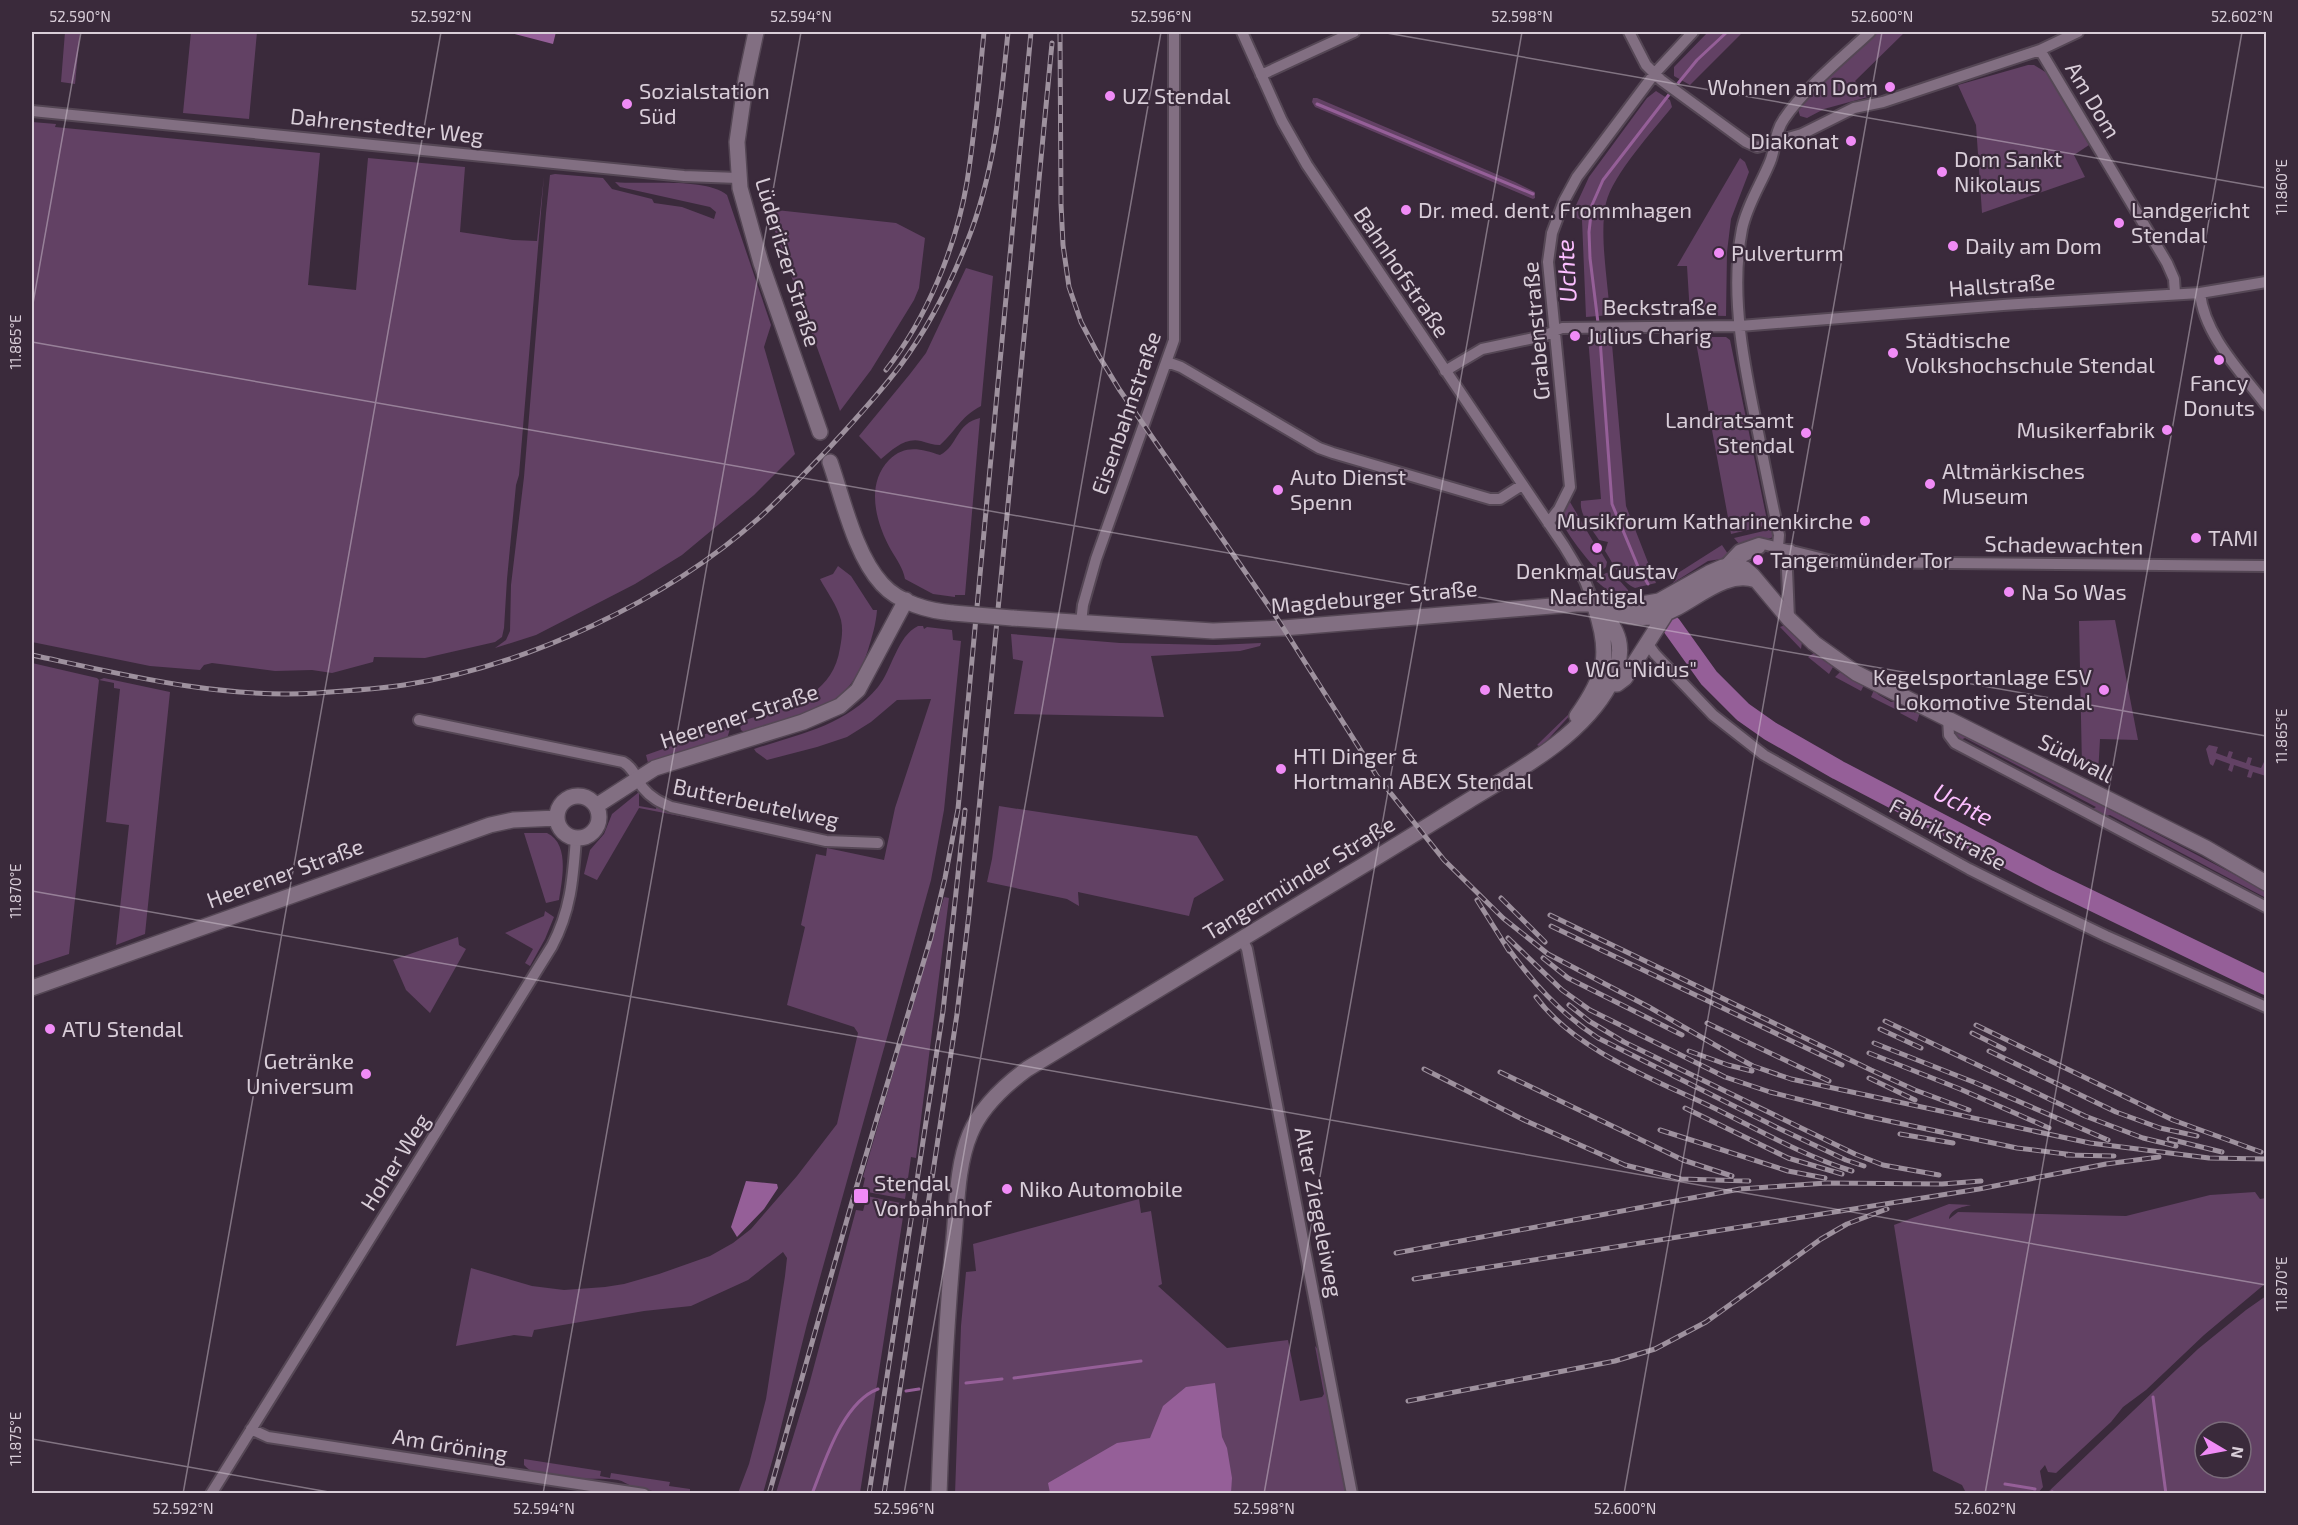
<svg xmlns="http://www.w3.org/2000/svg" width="2298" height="1525" viewBox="0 0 2298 1525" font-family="'Exo 2',sans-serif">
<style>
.green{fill:#624164;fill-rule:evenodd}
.water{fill:#955f98}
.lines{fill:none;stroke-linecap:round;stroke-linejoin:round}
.stream{stroke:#955f98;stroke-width:3}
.river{stroke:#955f98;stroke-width:20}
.minor-casing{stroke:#554755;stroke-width:14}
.secondary-casing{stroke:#554755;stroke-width:18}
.minor{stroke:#826f82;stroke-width:10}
.secondary{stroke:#826f82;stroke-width:15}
.rail-casing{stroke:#9e919e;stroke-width:5}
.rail{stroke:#3a2a3b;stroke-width:3;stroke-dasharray:9;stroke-linecap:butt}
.secondary-bridge-casing{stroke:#554755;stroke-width:18;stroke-linecap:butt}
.secondary-bridge{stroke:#826f82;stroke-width:15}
.ticks{fill:none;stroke:#d9ced9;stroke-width:1.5;stroke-opacity:0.45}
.poi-dot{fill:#f08bf6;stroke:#3a2a3b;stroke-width:2}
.labels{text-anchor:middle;stroke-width:4.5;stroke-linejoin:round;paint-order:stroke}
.poi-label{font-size:22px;fill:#d9ced9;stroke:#3a2a3b;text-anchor:start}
.street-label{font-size:22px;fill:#d9ced9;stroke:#3a2a3b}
.water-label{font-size:24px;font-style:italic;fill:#fcbfff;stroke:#3a2a3b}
.neatline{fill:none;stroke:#d9ced9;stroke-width:2}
.ticks-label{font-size:15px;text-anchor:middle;fill:#d9ced9}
</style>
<rect width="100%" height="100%" fill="#3a2a3b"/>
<path class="green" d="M65,32H80L75,84L61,82Z
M191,32H257L249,119L183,113Z
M1708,32H1743L1690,85L1674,76V67Z
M1875,32H1905L1855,81L1868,97L1824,109L1807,118L1800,116L1798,109Z
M2028,65H2034L2047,73L2089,145L2074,155L2085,177L1982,213L1976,125L1958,85Z
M1656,91L1670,100L1672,107C1653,131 1613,174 1606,203C1599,234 1608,282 1610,315L1586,317L1582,220L1571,216L1589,177L1647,98Z
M1313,98H1317L1515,182L1535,192V198L1533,199L1315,107L1312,102Z
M32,122L56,124L55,127L320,153L308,285L356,290L368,158L465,167L460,232L513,240L537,241L544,176L519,475L516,485L507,579L504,628L502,637L495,642L425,658L374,657L373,662L332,673L312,670L275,671L212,663L204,665L200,670L150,666L32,642Z
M1740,158L1745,162L1749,172L1731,219L1727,252L1726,316L1690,315L1687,266H1677Z
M555,174L603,178L612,189L652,199L654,203L682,207L714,219L716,212L710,207L620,187L615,182C643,185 706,177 727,195L771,325L764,347L795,454L754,495L682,555L635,584L536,635L495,648L506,640L510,631L511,585L524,477L546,213L550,175Z
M767,209L896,223L925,238L919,288L914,300L871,370L840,411Z
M966,268L993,276L981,406C959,418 957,430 940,445C933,445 928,443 921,441C905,437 892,450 881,459L859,436L910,374L926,353Z
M1603,336L1604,342L1612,344L1626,506L1656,583L1635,588C1621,582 1613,563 1605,551L1608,542L1599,540C1592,529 1579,515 1581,501L1601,499L1588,337Z
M1695,337H1726L1730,340L1768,525L1731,534Z
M980,418L965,595H955V597L933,594L905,579C903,568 897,560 891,550C876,523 865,485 889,460C905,444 921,449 940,455C958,446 956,423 980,418Z
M1570,502L1594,543L1593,550L1601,552L1607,562L1606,567L1600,572C1592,567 1561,527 1561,518C1561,513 1567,506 1570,502Z
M1768,530L1774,532L1775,536C1766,542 1751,538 1740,545L1734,538Z
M1722,545L1728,554L1721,559L1708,561L1673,583L1678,573Z
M838,566L851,576L873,610H877C876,624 872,637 868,650C847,714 802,715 745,733L741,730L739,722C782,708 832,700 840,648C842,638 843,629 841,620C837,605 827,592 820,579L833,574Z
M1612,572L1628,590V592L1607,590L1595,580L1606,573Z
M2115,620L2138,740L2100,739L2098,775L2082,767L2079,621Z
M1785,625L1802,642L1801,649L1780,627Z
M918,626H923L924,629L927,627L952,630L953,640L961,641L944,810L931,880L807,1324L775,1451L763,1493H738L749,1464L766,1399L785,1276L787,1258L783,1252L748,1280L691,1306L644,1311L534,1330L532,1337L514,1335L456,1346L471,1268L532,1286L564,1290L605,1287L624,1284L659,1274L710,1256L733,1243L751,1229L797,1176L837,1124L858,1033L854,1027L787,1005L805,927L801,925L816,854L826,856L827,848L884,860L895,808L931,699L897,700L871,722L847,737L817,747L767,760L756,752L754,749C799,734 846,726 878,687C892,670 897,636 918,626Z
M1011,634L1120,643L1216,645L1261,643L1260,646L1240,651L1151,656L1164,717L1014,714L1023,661L1013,659Z
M1814,653L1833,667L1829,674L1808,657Z
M32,663L97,678L99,680L104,678L170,692L145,934L116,945L129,825L106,822L120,689L114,688V683L99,680L69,954L32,966Z
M1840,672L1864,685L1861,691L1835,677Z
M1874,690L1879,695L1891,702L1898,701L1895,709L1871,697Z
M1905,704L1915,713L1920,712L1917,722L1900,713Z
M1573,710V712L1541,747L1537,745Z
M731,725L727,739L648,763L646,755Z
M1958,730L2266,891V898L2110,815L2106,816L2093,809L2096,807L1965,738L1958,741L1956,733Z
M2209,745L2218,747L2216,753L2227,757L2229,751L2233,752L2231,758L2246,763L2248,757L2252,758L2250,765L2261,768L2264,762L2266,763V776L2253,772L2251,778L2247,777L2249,770L2234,765L2232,772L2228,770L2230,764L2216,759L2213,766L2210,764L2206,749Z
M639,792V806L656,809L657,804L710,819V822L639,808L597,880L584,874L590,850L604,834L612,814Z
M999,806L1197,836L1224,880L1194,898L1189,916L1078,892L1079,906L1067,899L987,882L992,859Z
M524,833H547C570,844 562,879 559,900L546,903Z
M944,897L949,898L916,1158L911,1157L905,1199L862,1191L865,1178L863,1177Z
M545,911L554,917L545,939L530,966L525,963L533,949L505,933L544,916Z
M458,937L459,945L466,949L430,1013L406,990L393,960Z
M2255,1192L2260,1199L2266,1198V1283L2204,1335L2146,1390L2123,1407L2111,1422L2056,1473L2048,1472L2045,1465L2040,1471L2043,1487L2038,1493H1966L1962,1485L1933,1471L1894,1225L1949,1204L1971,1205C1962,1207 1950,1209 1949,1219L1958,1212L2126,1216L2210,1195Z
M867,1196L905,1204L860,1493H776L809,1385L856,1210L863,1211Z
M1139,1199L1141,1213L1151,1211L1162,1284L1158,1286L1227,1348L1288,1340L1300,1401L1322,1397L1324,1394L1315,1346L1321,1353L1348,1494H955L961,1326L966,1272L976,1271L973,1244Z
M2266,1296V1493H2047L2198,1349L2246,1310ZM2205,1432H2241V1468H2205Z
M524,1459L601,1471L600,1476L610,1478L611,1473L670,1482L669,1486L690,1489V1493C675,1495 645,1491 631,1486C627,1484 623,1481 618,1480C594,1476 541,1485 524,1465Z"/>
<path class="water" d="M507,32H556L553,44Z
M746,1181L777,1184L778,1188L764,1209L737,1237L731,1227Z
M1215,1383L1222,1437L1227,1448L1232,1478L1231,1493H1050L1048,1483L1117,1443L1150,1438L1163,1406L1186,1387Z"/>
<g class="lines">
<path class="stream" d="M1675,87L1697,60L1727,32
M1317,104L1533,194
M1648,584L1639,569L1612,504L1600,339L1590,258L1589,232L1592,205L1603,180L1671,92
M1014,1378L1141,1361
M966,1383L1002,1379
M906,1391L919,1389
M2153,1397L2166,1494
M2005,1484L2035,1489
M2052,1492L2057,1494
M812,1494C825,1461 843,1402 878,1389"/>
<path class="river" d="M1671,625L1709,678L1743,712L1770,731L1838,770L2049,880L2266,985"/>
<defs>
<path id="minor" d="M1242,32L1282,121L1307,165L1564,546L1585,581L1594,604
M1629,32L1646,65L1661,80L1746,142L1757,147L1802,134L1854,108L1883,102L2040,50L2078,32
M2040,50L2167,263L2174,279L2175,293
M1261,75L1354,32
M32,111L684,176L738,178
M2200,293C2204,335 2242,373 2266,405
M1167,362L1181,367L1319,448L1333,453L1490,499H1500L1522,485
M1445,371L1482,349L1543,336L1562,328L1740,326L2003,305L2200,293L2266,282
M1548,523L1559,509L1570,487L1548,262L1552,233L1564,201L1577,177L1655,73L1693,32
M1778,546L1779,535C1772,502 1765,469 1759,437C1745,371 1729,296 1742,229C1747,205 1761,184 1770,162C1776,148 1774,133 1784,119C1804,89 1843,57 1870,32
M1723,567L1739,550L1759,543L1836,562L2266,566
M1735,571L1743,557L1760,548
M1789,619L1787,570L1791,550
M1081,623L1083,605L1096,559L1174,340V32
M1647,643L1655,654L1713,715L1764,755L1801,776L1969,869L2029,899L2106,936L2266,1007
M1948,719L1949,735L1955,743L2266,907
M419,720L623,762C634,768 636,779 643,788C651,798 660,802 671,807L826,841L878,843
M1242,939L1247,949L1251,970L1352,1494
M251,1429L268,1437L644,1494
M211,1494L552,946C571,910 573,878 576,838"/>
<path id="secondary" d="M756,32L746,79L737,142L740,188L761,263L820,432
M830,462C843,499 855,555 882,584C899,603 929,611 953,613
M1602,608C1620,615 1637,620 1657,616C1689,608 1722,568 1756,580
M1012,618L1213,631L1283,628L1576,604H1642L1659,601L1709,573L1723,567L1735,566L1745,569L1753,576L1789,619L1814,643L1856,673L2206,848L2266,883
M1611,683L1617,684L1625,678L1667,612
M1577,716C1606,675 1611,654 1595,607
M557 817a21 21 0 1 1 42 0a21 21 0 1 1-42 0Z
M596,806L655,768L803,722L840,706L858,690L906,600
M32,988L490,825L513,820L557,818
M939,1494C942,1408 946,1323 954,1237C957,1204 957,1165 970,1134C981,1107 1004,1086 1027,1069C1134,1005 1241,939 1349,874C1389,850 1429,825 1468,801C1517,771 1582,737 1610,684C1628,650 1620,628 1594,604"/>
</defs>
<use href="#minor" class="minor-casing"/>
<use href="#secondary" class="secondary-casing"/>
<use href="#minor" class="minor"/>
<use href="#secondary" class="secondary"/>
<defs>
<path id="rail" d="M1060,33L1061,204L1063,245L1069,287L1081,322L1099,356L1119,389L1277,618L1377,776L1444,860L1503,918L1548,954L1649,1007L1729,1053L1753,1066L1791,1079L2090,1143L2209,1158L2266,1159
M886,370C927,318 956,247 967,182C975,132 979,82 984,32
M32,655C125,675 220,699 317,693C346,691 376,689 404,685C527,666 666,601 759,518C783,496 807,471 830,447C854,421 879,394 900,366C928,328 950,285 967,242C994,175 1001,103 1008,32
M1501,898L1545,942
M1477,900L1509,951
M1550,915L1871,1070L1915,1090L1969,1110
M1551,926L1842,1065
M1508,938L1562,990L1590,1010L1725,1077L1770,1092L1865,1116L2017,1148L2074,1155
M1505,944C1532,982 1560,1013 1598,1038L1776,1127L1846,1160L1864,1166
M1543,958L1568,978L1682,1035
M1536,997C1577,1053 1662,1082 1722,1112C1764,1133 1807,1157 1852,1171
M1569,1005L1589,1021L1624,1042L1855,1154L1883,1165L1939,1175
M1885,1021L2085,1116L2143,1138L2176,1146
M1707,1023L1829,1081
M1976,1025L2173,1120L2261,1152
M1880,1029L1921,1048
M1972,1033L2004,1049
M1874,1043L1976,1083L2108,1140
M1689,1051L1728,1065L1752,1071
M1989,1051L2116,1112L2160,1128L2197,1136
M1869,1053L1960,1089L2049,1128
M1424,1069L1524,1120L1625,1165L1681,1179L1749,1181
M1500,1072L1683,1160L1732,1176
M1869,1078L1915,1100
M1685,1108L1788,1158L1842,1174
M1660,1130L1788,1171L1825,1178
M1900,1134L1953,1143
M2169,1139L2222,1152
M2066,1155L2114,1156
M1396,1253L1740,1189L1827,1183L1942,1184L1981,1181
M1414,1279L1979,1189L2106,1164L2159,1157
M1408,1401L1615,1361L1655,1349L1706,1322L1821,1239L1847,1224L1887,1209
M769,1494L852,1202L931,937L945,878L958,809L1031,32
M869,1494L943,1011L965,810
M884,1494L957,1014L969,914L1052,43"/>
</defs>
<use href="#rail" class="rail-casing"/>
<use href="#rail" class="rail"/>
<defs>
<path id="secondary-bridge" d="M953,613L1012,618"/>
</defs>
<use href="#secondary-bridge" class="secondary-bridge-casing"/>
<use href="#secondary-bridge" class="secondary-bridge"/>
</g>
<path class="ticks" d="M1381,32L2266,188M32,309L81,32M32,342L2266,736M32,891L2266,1285M32,1439L340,1494M183,1494L441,32M543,1494L801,32M904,1494L1161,32M1264,1494L1522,32M1624,1494L1882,32M1985,1494L2242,32"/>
<g class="poi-dot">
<circle cx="1890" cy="87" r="6"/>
<circle cx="1110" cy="96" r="6"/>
<circle cx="627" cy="104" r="6"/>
<circle cx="1851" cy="141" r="6"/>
<circle cx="1942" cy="172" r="6"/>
<circle cx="1406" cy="210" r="6"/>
<circle cx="2119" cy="223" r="6"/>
<circle cx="1953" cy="246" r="6"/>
<circle cx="1719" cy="253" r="6"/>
<circle cx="1575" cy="336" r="6"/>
<circle cx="1893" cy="353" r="6"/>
<circle cx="2219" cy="360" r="6"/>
<circle cx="2167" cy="430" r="6"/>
<circle cx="1806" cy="433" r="6"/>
<circle cx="1930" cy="484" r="6"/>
<circle cx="1278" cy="490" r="6"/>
<circle cx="1865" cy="521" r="6"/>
<circle cx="2196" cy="538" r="6"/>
<circle cx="1597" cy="548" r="6"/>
<circle cx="1758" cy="560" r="6"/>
<circle cx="2009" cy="592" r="6"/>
<circle cx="1573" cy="669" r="6"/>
<circle cx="1485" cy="690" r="6"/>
<circle cx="2104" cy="690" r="6"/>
<circle cx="1281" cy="769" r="6"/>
<circle cx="50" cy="1029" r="6"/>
<circle cx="366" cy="1074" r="6"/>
<circle cx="1007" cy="1189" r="6"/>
<rect x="853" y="1188" width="16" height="16" rx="3"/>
</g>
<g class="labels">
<g class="poi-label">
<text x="1878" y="95" text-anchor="end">Wohnen am Dom</text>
<text x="639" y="99">Sozialstation<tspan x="639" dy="25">Süd</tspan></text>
<text x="1122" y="104">UZ Stendal</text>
<text x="1839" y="149" text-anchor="end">Diakonat</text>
<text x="1954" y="167">Dom Sankt<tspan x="1954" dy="25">Nikolaus</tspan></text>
<text x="1418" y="218">Dr. med. dent. Frommhagen</text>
<text x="2131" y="218">Landgericht<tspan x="2131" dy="25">Stendal</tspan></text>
<text x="1965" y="254">Daily am Dom</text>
<text x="1731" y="261">Pulverturm</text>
<text x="1587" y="344">Julius Charig</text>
<text x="1905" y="348">Städtische<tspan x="1905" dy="25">Volkshochschule Stendal</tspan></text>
<text x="2219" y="391" text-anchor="middle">Fancy<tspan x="2219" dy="25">Donuts</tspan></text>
<text x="1794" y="428" text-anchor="end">Landratsamt<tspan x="1794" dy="25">Stendal</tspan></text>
<text x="2155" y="438" text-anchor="end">Musikerfabrik</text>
<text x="1942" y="479">Altmärkisches<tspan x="1942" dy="25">Museum</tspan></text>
<text x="1290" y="485">Auto Dienst<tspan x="1290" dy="25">Spenn</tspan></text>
<text x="1853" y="529" text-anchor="end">Musikforum Katharinenkirche</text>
<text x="2208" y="546">TAMI</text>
<text x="1770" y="568">Tangermünder Tor</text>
<text x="1597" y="579" text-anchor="middle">Denkmal Gustav<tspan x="1597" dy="25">Nachtigal</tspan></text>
<text x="2021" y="600">Na So Was</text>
<text x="1585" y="677">WG "Nidus"</text>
<text x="2092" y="685" text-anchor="end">Kegelsportanlage ESV<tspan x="2092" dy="25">Lokomotive Stendal</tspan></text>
<text x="1497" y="698">Netto</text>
<text x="1293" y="764">HTI Dinger &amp;<tspan x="1293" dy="25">Hortmann ABEX Stendal</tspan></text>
<text x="62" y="1037">ATU Stendal</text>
<text x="354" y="1069" text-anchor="end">Getränke<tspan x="354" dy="25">Universum</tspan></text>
<text x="874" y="1191">Stendal<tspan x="874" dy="25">Vorbahnhof</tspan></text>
<text x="1019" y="1197">Niko Automobile</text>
</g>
<g class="street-label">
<text transform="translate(2093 100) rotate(59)" y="8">Am Dom</text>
<text transform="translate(387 126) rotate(6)" y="8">Dahrenstedter Weg</text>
<text transform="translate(788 262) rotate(73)" y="8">Lüderitzer Straße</text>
<text transform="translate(1402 272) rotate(56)" y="8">Bahnhofstraße</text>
<text transform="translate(2002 285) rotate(-4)" y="8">Hallstraße</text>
<text x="1660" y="315">Beckstraße</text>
<text transform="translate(1536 331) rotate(-95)" y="8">Grabenstraße</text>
<text transform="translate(1126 413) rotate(-71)" y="8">Eisenbahnstraße</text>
<text transform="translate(2064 545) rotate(1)" y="8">Schadewachten</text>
<text transform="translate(1374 597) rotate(-5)" y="8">Magdeburger Straße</text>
<text transform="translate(739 716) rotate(-18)" y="8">Heerener Straße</text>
<text transform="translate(2076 758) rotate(27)" y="8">Südwall</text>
<text transform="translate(756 803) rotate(12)" y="8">Butterbeutelweg</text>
<text transform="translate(1948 834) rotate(28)" y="8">Fabrikstraße</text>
<text transform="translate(285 873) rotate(-20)" y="8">Heerener Straße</text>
<text transform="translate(1299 878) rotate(-31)" y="8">Tangermünder Straße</text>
<text transform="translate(395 1162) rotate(-58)" y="8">Hoher Weg</text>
<text transform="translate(1319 1212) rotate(79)" y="8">Alter Ziegeleiweg</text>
<text transform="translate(450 1445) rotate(9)" y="8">Am Gröning</text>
</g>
<g class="water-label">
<text transform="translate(1567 271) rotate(-93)" y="8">Uchte</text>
<text transform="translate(1963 805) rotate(28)" y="8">Uchte</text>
</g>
</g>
<rect width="2298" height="1525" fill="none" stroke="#3a2a3b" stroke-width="66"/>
<g transform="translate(2223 1450) rotate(100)"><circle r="28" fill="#3a2a3b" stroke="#7a6c7a" stroke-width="1.5"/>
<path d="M0-4.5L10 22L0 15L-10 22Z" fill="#f08bf6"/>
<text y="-9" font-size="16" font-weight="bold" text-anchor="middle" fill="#d9ced9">N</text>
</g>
<rect x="33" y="33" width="2232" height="1459" class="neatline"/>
<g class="ticks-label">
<text x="80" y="22">52.590°N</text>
<text x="441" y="22">52.592°N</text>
<text x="801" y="22">52.594°N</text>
<text x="1161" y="22">52.596°N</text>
<text x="1522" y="22">52.598°N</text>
<text x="1882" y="22">52.600°N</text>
<text x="2242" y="22">52.602°N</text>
<text transform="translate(2282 187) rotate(-90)" y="5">11.860°E</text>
<text transform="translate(16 342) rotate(-90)" y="5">11.865°E</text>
<text transform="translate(2282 736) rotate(-90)" y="5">11.865°E</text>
<text transform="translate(16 891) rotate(-90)" y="5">11.870°E</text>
<text transform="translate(2282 1284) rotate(-90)" y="5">11.870°E</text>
<text transform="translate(16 1439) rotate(-90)" y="5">11.875°E</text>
<text x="183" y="1514">52.592°N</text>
<text x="544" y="1514">52.594°N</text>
<text x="904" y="1514">52.596°N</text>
<text x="1264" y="1514">52.598°N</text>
<text x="1625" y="1514">52.600°N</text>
<text x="1985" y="1514">52.602°N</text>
</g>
</svg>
